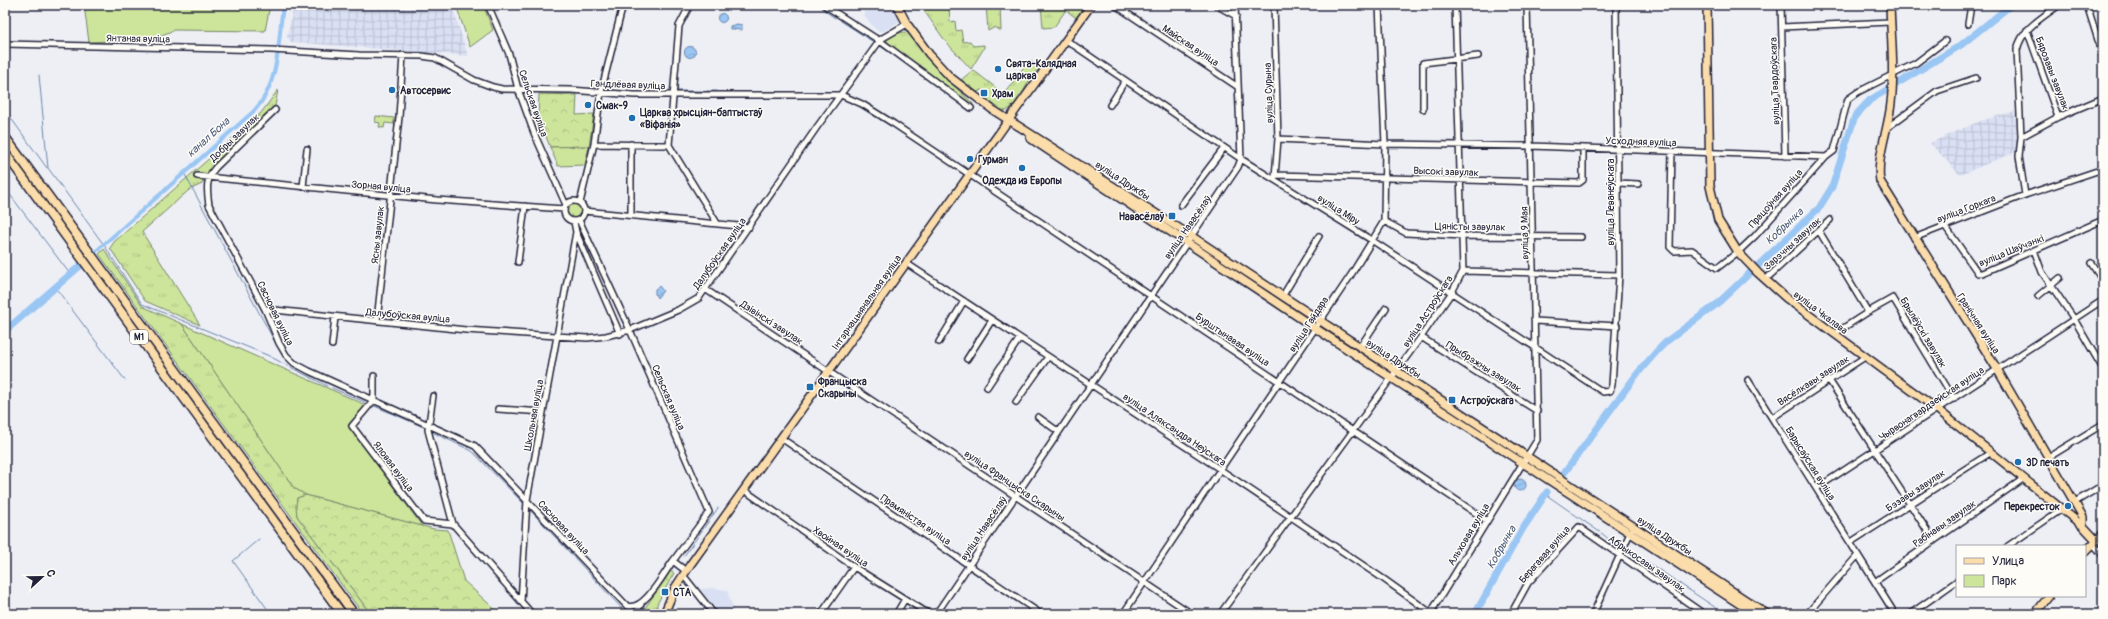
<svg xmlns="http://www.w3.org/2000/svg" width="2108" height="619" viewBox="0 0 2108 619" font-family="Pangolin,sans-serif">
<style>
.built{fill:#dae0f3}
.industrial{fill:url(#industrial-grid)}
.grass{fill:url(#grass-tufts);stroke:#77846b}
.forest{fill:url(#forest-crowns);stroke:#77846b}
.green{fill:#cce59b;stroke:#77846b}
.water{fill:url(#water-waves);stroke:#6a84aa}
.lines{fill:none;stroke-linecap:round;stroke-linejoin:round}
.stream{stroke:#6a84aa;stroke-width:1}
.canal{stroke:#9ac6f4;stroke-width:4}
.river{stroke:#9ac6f4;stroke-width:7}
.minor-casing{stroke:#22223b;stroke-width:8}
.major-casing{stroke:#22223b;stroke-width:10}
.highway-casing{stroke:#22223b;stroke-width:11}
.minor{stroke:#fdfcf7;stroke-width:5}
.major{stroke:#fbdcab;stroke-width:7}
.highway{stroke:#fbdcab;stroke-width:8}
.poi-dot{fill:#1f6fb2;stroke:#fdfcf7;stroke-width:1.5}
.labels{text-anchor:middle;stroke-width:3;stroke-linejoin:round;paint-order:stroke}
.shield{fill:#fdfcf7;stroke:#646373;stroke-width:1}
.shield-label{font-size:9px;font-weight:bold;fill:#22223b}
.street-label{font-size:10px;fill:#22223b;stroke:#fdfcf7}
.poi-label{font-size:10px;font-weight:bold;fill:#22223b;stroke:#fdfcf7;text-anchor:start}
.water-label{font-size:11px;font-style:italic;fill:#4c5b7c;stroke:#fdfcf7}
</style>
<defs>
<pattern id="industrial-grid" width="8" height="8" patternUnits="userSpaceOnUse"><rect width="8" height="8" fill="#dae0f3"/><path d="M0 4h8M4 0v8" fill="none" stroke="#bbc0d1"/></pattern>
<pattern id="grass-tufts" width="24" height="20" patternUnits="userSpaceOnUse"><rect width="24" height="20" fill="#cce59b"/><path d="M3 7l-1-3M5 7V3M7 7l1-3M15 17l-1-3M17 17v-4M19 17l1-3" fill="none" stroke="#afc486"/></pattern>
<pattern id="forest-crowns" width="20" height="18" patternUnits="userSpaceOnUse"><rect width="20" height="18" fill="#cce59b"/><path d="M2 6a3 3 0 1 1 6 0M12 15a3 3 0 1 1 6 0" fill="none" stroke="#afc486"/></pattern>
<pattern id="water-waves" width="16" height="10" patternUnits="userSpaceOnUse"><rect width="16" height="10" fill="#9ac6f4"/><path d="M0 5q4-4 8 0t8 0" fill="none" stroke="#84aad2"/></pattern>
</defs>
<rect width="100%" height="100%" fill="#edeff5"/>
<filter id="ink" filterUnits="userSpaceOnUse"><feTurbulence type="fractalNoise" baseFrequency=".025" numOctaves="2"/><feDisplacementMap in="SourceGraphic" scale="8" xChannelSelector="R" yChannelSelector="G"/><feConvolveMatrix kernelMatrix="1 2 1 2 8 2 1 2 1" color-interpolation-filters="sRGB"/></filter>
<g filter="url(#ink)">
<path class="built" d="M861,5H892L900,21L884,31H877L866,18Z
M712,588L727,590L735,614H719L700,589Z"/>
<path class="industrial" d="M294,5H452L468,56L291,42L287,37Z
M2015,111L2018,151L1960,175L1930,143L1980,121Z"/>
<path class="grass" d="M920,5H945L946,8H949L950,22L955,21L956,31L961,30L963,42L970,41L973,46L984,45V48L971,69L946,42Z
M986,5H1000L1001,31L995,27L988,31Z
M1041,5H1085L1076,18L1066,10L1054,27L1043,28Z
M903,32L909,33L935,67L973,104L971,107L887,42V37Z
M1029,60L1040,68C1025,79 1023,103 1006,111L998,109L988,100V94L982,90L977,92L961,80L973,70L1004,94Z
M278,90L275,106L209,170L202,184L189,190L142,232L200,325L145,301L110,248L114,242L261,113Z
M567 211a7 7 0 1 1 14 0a7 7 0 1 1-14 0Z
M104,249L142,306L182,324L294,488L306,495L297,498V516L371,614H363L99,254Z"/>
<path class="forest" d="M539,94L577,95L576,115L594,114L589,146L550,147L538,115Z
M306,495L434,529L448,530L464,581L500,614H394L388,612L385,614H371L297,516L296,506L297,498Z
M670,571L674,573L657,604V614H641Z"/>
<path class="green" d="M84,5H270L265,31L174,30L152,39L89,42Z
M456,5H483L493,30L470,47Z
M376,116L394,118V124L385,123L384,128L379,127L380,123L375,122Z
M589,146L585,165L558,166L550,147Z
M182,324L366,405L348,425L422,526L306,495L294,488Z"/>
<path class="water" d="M717.5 18a4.5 4.5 0 1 1 9 0a4.5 4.5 0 1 1-9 0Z
M737,24L742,25V30L730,29V26Z
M684.5 52a5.5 5.5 0 1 1 11 0a5.5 5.5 0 1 1-11 0Z
M659,286L663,291L657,298L655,294V289Z
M1514 485a6 6 0 1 1 12 0a6 6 0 1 1-12 0Z"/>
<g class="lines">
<path class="stream" d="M815,5L817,6
M822,9L835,18
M841,21L875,43
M880,46L889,52
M39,75L48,168L104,245L142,304L267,355L327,386
M677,80L678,91H702
M707,91H717
M733,92H750
M754,92H761
M5,110L47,168
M184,173L277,346
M5,188L70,274
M2044,270L2052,280
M2056,286L2064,299
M55,287L125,380
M332,388L369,404
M372,405L426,428
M430,431L472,451L524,504
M1545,494L1604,535L1617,547
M529,509L627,614
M259,539L233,561L271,614
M1625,552L1637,555L1725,614
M684,556L718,508"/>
<path class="canal" d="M93,254L254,111C280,84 278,41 283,5"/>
<path class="river" d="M5,331L81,265
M1565,472L1637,374L1657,351L1667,341L1717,304L1819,208L1832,187L1855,116L1870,100L1961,45L2011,5
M1475,614L1522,530L1547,492"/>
<defs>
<path id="minor" d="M488,5L509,54L518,89L534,133L566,205
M690,5L679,26L669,145L717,223
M824,5L880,41L971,108
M1115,5L1238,87
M1216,5L1236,16
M1274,5L1278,139L1275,177
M1781,5L1785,156
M2087,5L2103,56
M1968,24L1971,5
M1782,27L1890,22
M2027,30L2058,117
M1066,40L1241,159L1373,241L1603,392L1610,391L1612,385L1619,275L1616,5
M5,44L271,50L359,55L422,56L435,58L474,80L493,87L502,89L571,90L634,95H841L862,104L894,124L1486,520
M1110,105L1125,81
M1423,109V63L1478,56
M275,110L216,167C205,179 207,190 209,205L265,309L279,343L286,355L294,363L309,371L475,446L627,606C644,612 664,573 673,561
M1888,127L1937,91L1976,78
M2021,137L2017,50C2022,28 2042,18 2059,5
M1278,139L1385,144L1531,146L1826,157L1834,151L1848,99L1858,92L1916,63L1945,41
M594,144L669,145
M1672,151L1670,247L1674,251L1692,250L1717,268L1738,252L1755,236L1826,157
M1276,175L1579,183L1583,180V148
M197,176L437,200L564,209
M1618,183L1638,184
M303,187L307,149
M2025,195L2019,156L2021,137L2058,117L2103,98
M564 211a10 10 0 1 1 20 0a10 10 0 1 1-20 0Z
M580,203L594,144L601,92L623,5
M1181,205L1224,148
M584,211L749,227
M631,215V144
M579,220L630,330L709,512L673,561L686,571
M1384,221L1406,233L1463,236L1581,237
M574,222L576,232L620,334
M1945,226L1978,273H1982L2103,220
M1819,231L1868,312L1893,298L1954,399
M1914,238L2025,195L2103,169
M2034,250L2042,272L2074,319L2103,369
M518,262L525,206
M906,263L1221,470L1385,580L1431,613
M2091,263L2103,281
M1463,271L1619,275
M1765,280L1830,220
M705,289L1192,614
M1285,292L1319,236
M2038,296L2060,278
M265,309L466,330L587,338L606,336L630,330L678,310L699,298L817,127L881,39L907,24
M377,321L399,117L403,55
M1535,321L1617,326
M1834,334L1868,312
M1421,337L1537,411
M939,342L964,301
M332,345L335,317
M1360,347L1386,308
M967,359L992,320
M374,376V400L352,426L424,521L453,524
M1748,380L1895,614
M1829,380L1934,541
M987,387L1020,338
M433,396L428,430L453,524L532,614
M1016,402L1048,357
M498,409L543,412
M1038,417L1059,432
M1772,418L1865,357
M781,438L1041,614
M2049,457L2103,424
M1817,488L2103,300
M744,490L854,567L929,614
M2075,502L2103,485
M1851,542L1990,453
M2093,544L2103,555
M2008,546L2062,509
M683,575L714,614
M1876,581L2023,479
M521,602L527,500L576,232
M636,614L641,604
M821,614L854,567
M896,614L905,599
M936,614L1238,167L1241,159L1235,5
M1123,614L1351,275L1384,221L1385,144L1379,5
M1220,614L1421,337L1452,292L1463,271L1455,5
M1430,614L1537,440L1527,5
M1511,614L1528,583L1579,527L1704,614
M1593,614L1631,531
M1807,614L1858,555
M1910,614L1957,581"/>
<path id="major" d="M897,5L907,24L929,54L950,77L993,110L1185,232L1767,614
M1707,5L1710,186L1718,220L1738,252L1758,273L1786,298L1938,410L2083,526L2096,540
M1890,5C1891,37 1895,71 1891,103C1889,127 1876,158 1880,181L1997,369L2083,517V526
M1030,138L1321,332L1755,614
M2085,552L2103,534
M664,614L675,588L690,565L1091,5
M2035,614L2049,596"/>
<path id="highway" d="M5,137L354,614
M5,153L342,614"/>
</defs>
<use href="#minor" class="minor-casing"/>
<use href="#major" class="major-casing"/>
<use href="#highway" class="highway-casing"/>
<use href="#minor" class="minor"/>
<use href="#major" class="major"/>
<use href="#highway" class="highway"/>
</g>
</g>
<g class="poi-dot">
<circle cx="998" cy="69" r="4"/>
<circle cx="392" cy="90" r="4"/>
<rect x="980" y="89" width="8" height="8" rx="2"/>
<circle cx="588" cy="105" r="4"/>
<circle cx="632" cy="118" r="4"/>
<circle cx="970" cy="159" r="4"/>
<circle cx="1022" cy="168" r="4"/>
<rect x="1168" y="212" width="8" height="8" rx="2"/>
<rect x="806" y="383" width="8" height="8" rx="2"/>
<rect x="1448" y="396" width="8" height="8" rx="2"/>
<circle cx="2018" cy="462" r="4"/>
<circle cx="2068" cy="506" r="4"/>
<rect x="661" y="588" width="8" height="8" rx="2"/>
</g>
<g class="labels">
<rect class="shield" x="130" y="330" width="18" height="14" rx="3"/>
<g class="shield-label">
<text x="139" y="340">М1</text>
</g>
<g class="street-label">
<text transform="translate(138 38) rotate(1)" y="4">Янтаная вуліца</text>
<text transform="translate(1191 45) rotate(34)" y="4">Майская вуліца</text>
<text transform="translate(2053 73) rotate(69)" y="4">Бярозавы завулак</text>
<text transform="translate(1774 81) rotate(-92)" y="4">вуліца Твардоўскага</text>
<text transform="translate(628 84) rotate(2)" y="4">Гандлёвая вуліца</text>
<text transform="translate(1268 93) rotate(-92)" y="4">вуліца Сурына</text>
<text transform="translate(534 103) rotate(71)" y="4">Сельская вуліца</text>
<text transform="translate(234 137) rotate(-44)" y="4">Добры завулак</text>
<text transform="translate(1641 141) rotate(2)" y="4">Усходняя вуліца</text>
<text transform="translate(1446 171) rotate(2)" y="4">Высокі завулак</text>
<text transform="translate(1123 180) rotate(33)" y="4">вуліца Дружбы</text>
<text transform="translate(381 186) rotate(5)" y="4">Зорная вуліца</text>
<text transform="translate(1775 198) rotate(-48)" y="4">Працоўная вуліца</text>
<text transform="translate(1610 202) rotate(-90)" y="4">вуліца Леванеўскага</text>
<text transform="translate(1966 208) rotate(-21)" y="4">вуліца Горкага</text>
<text transform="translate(1339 209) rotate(32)" y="4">вуліца Міру</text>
<text transform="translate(1470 226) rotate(1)" y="4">Цяністы завулак</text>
<text transform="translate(1187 227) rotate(-55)" y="4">вуліца Навасёлаў</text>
<text transform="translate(1524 233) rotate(-91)" y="4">вуліца 9 Мая</text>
<text transform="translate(377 235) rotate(-84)" y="4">Ясны завулак</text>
<text transform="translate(1792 243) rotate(-42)" y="4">Зарэчны завулак</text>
<text transform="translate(2011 250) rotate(-22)" y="4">вуліца Шаўчэнкі</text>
<text transform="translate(719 253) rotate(-55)" y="4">Далубоўская вуліца</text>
<text transform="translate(866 302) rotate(-55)" y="4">Інтэрнацыянальная вуліца</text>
<text transform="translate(1427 311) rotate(-57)" y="4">вуліца Астроўскага</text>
<text transform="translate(1821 312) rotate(37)" y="4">вуліца Чкалава</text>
<text transform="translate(276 313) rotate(64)" y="4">Сасновая вуліца</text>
<text transform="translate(408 315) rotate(5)" y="4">Далубоўская вуліца</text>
<text transform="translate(772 322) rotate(33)" y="4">Дзівінскі завулак</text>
<text transform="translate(1979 323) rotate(57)" y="4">Гранічная вуліца</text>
<text transform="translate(1308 324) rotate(-57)" y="4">вуліца Гайдара</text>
<text transform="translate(1924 332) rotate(59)" y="4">Брылёўскі завулак</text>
<text transform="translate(1233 339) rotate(34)" y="4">Бурштынавая вуліца</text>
<text transform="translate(1394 358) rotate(33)" y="4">вуліца Дружбы</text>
<text transform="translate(1484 366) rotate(32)" y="4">Прыбрэжны завулак</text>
<text transform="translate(1813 380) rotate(-33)" y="4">Вясёлкавы завулак</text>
<text transform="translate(669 397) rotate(67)" y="4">Сельская вуліца</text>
<text transform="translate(1931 403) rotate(-34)" y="4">Чырвонагвардзейская вуліца</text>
<text transform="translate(533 415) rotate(-80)" y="4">Школьная вуліца</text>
<text transform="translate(1175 429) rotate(34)" y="4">вуліца Аляксандра Неўскага</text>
<text transform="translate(1811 463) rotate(58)" y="4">Барысаўская вуліца</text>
<text transform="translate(394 466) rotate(53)" y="4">Яловая вуліца</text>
<text transform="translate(1015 485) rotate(34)" y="4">вуліца Францыска Скарыны</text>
<text transform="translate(1915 490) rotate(-33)" y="4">Бэзавы завулак</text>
<text transform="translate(916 519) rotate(34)" y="4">Прамяністая вуліца</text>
<text transform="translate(1944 523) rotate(-35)" y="4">Рабінавы завулак</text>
<text transform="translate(564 527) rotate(47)" y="4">Сасновая вуліца</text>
<text transform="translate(983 528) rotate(-56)" y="4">вуліца Навасёлаў</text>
<text transform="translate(1468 534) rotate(-59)" y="4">Альховая вуліца</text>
<text transform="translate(1665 535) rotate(33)" y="4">вуліца Дружбы</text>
<text transform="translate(841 546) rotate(34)" y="4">Хвойная вуліца</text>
<text transform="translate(1544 554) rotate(-49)" y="4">Берагавая вуліца</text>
<text transform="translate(1647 563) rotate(35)" y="4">Абрыкосавы завулак</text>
</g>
<g class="poi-label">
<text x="1006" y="67">Свята-Калядная<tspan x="1006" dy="12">царква</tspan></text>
<text x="400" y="94">Автосервис</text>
<text x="992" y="97">Храм</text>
<text x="596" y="109">Смак-9</text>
<text x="640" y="116">Царква хрысціян-баптыстаў<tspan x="640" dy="12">«Віфанія»</tspan></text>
<text x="978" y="163">Гурман</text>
<text x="1022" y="184" text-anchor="middle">Одежда из Европы</text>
<text x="1164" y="220" text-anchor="end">Навасёлаў</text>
<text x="818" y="385">Францыска<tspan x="818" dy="12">Скарыны</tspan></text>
<text x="1460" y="404">Астроўскага</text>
<text x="2026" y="466">3D печать</text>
<text x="2060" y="510" text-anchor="end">Перекресток</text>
<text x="673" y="596">СТА</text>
</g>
<g class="water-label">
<text transform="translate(208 137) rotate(-42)" y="4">канал Бона</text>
<text transform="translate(1784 226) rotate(-43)" y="4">Кобрынка</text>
<text transform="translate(1501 547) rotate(-60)" y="4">Кобрынка</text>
</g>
</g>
<rect width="2108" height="619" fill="none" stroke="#fdfcf7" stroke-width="20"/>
<rect x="10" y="10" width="2088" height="599" fill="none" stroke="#22223b" stroke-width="1.5" filter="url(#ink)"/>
<rect x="1956" y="545" width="130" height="52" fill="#fdfcf7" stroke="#a5a5ac"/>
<rect x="1964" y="558" width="20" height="6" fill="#fbdcab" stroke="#a5a5ac"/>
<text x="1992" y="565" font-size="12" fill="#22223b">Улица</text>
<rect x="1964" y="575" width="20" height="12" fill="#cce59b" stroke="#a5a5ac"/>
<text x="1992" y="585" font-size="12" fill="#22223b">Парк</text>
<g transform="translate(42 577) rotate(68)" stroke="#fdfcf7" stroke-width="3" paint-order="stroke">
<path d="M0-3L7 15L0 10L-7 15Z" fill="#22223b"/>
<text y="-6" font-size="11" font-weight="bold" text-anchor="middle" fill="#22223b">С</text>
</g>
</svg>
